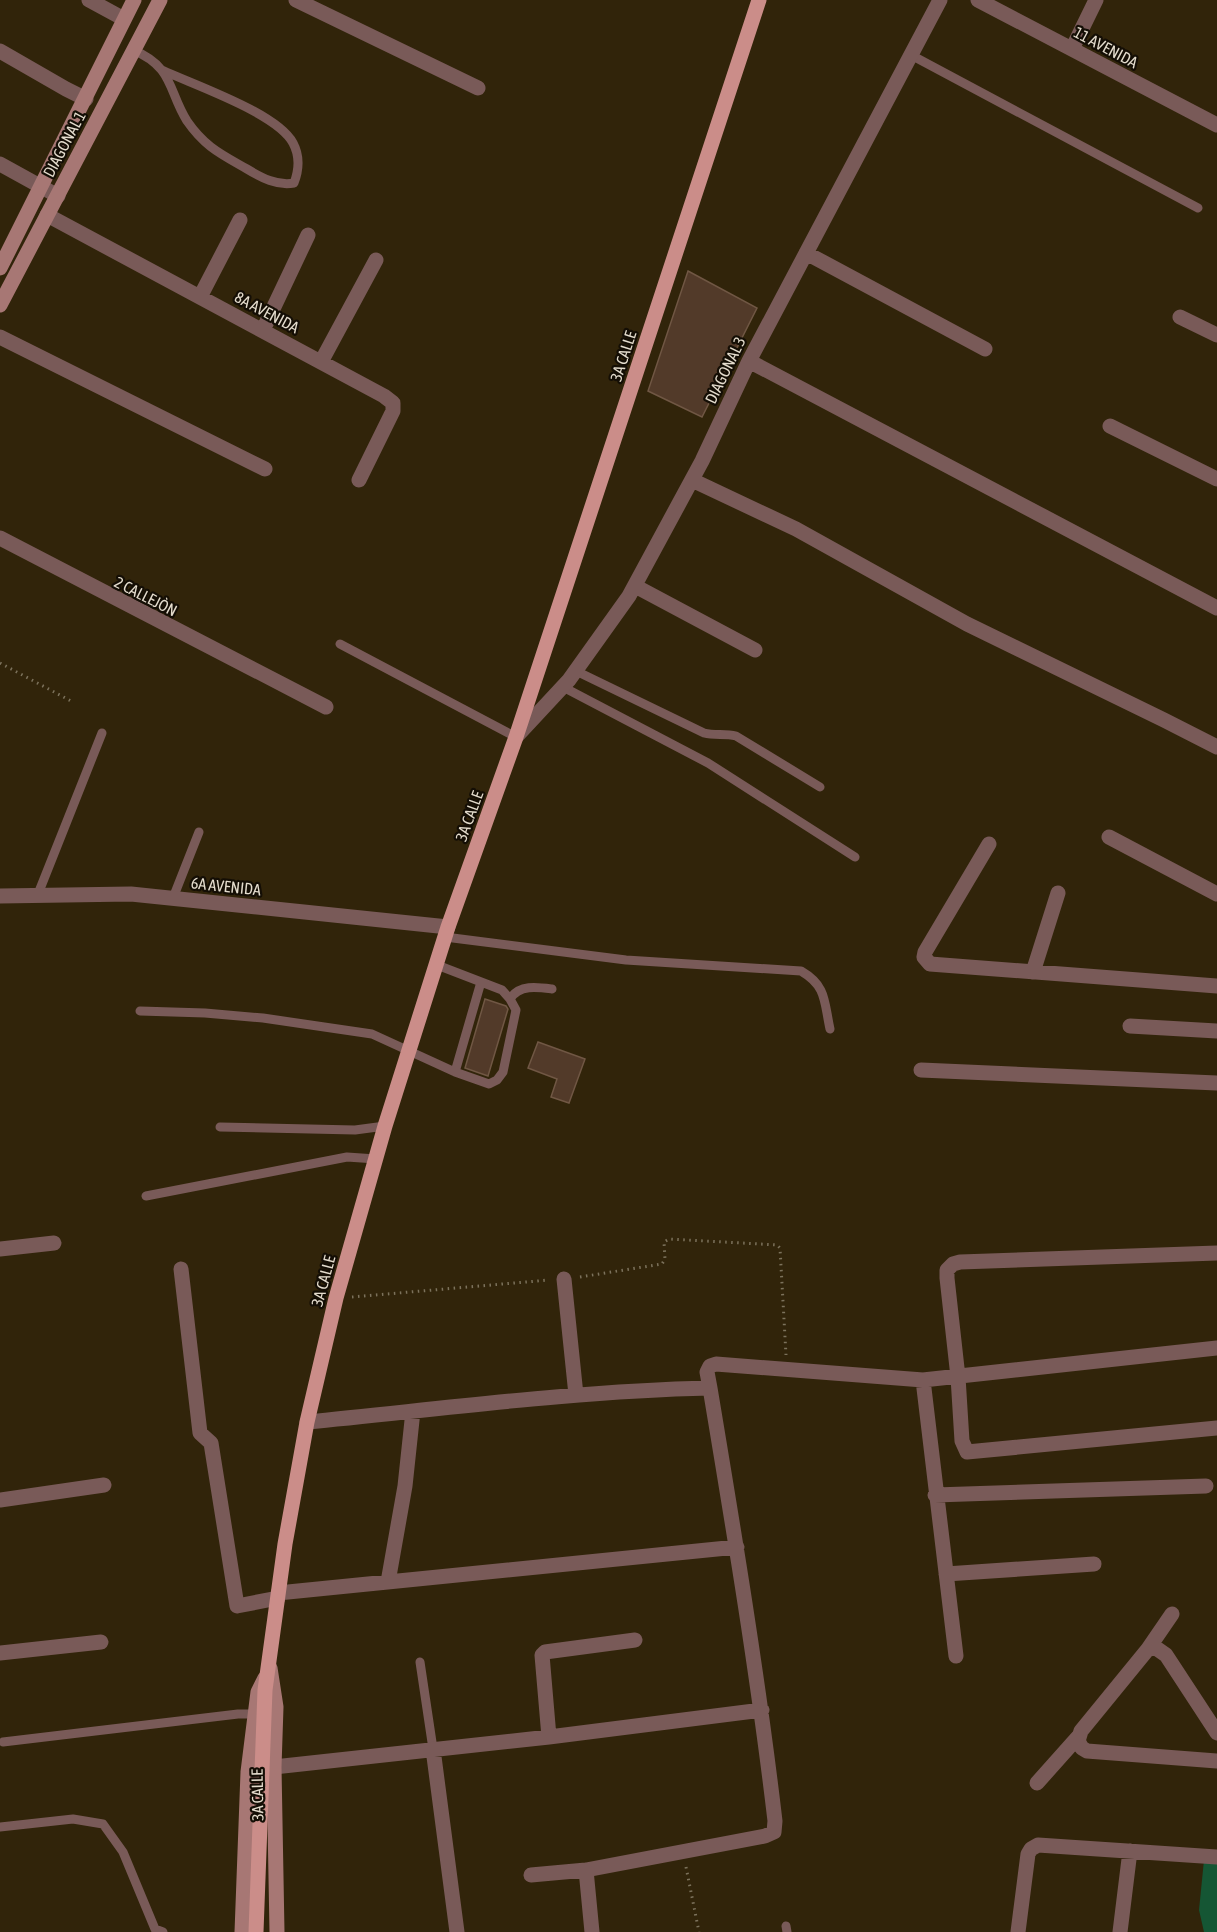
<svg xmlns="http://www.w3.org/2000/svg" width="1217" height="1932" viewBox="0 0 1217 1932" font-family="'Asap Condensed',sans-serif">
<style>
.green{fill:#155634}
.building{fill:#523a29;stroke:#705744;stroke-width:1.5}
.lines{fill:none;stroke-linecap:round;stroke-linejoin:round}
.path{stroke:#7c725c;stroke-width:3;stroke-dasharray:1.5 4.5;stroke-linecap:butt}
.lane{stroke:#795a58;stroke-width:9}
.street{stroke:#795a58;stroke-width:15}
.secondary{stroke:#a77774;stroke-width:15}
.primary{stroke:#cb8d89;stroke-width:15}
.labels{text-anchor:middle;stroke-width:4.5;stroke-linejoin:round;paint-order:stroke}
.street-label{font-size:16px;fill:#e4dccd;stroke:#140e05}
</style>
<rect width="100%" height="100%" fill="#31240a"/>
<path class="green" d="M1204,1860H1217V1932H1204L1199,1910Z"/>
<path class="building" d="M688,271L757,308L702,417L648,391Z
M485,999L506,1006L508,1009L488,1076L465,1068Z
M538,1042L585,1059L569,1103L551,1097L557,1079L528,1068Z"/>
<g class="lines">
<path class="path" d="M0,663L71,701
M580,1277L662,1264L665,1259L664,1242L669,1239L777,1245L780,1248L786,1355
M352,1297L549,1280
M686,1867L699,1932"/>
<path class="lane" d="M133,50C174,67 168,91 187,121C205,147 221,154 247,169C262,178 277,186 294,183C299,170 300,156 293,143C277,113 194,85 162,70
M911,55L1198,208
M340,644L516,737
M576,671L704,733C715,736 725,733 736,736L820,787
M563,687L708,763L855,857
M38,894L102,733
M173,898L199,832
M445,937L626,960L801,971C827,986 824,1002 830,1029
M510,999C519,984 538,987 552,989
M140,1011L205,1013L263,1018L372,1034L455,1072L489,1084L497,1080L503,1072L516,1010L510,999L502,990L437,965
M455,1072L481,982
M220,1127L355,1130L385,1126
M146,1196L347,1157L376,1159
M420,1662L433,1749
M3,1742L238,1714H255
M0,1827L73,1819L103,1824L123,1852L155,1929L163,1932
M786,1926L787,1932"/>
<path class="street" d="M89,0L124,19
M296,0L478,88
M978,0L1217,125
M1072,49L1096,0
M0,51L66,89L86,99
M0,164L58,196
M47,215L384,396L393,403V411L359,480
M806,253L985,349
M200,297L240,220
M1180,317L1217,335
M263,330L308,235
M0,337L265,469
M749,361L1217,608
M321,362L376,260
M1110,426L1217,479
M692,480L796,529L967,624L1164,720L1217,747
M0,538L326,707
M635,586L755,650
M516,737L569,680L629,596L702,461L749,361L940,0
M1109,837L1217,894
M989,844L925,952L924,957L930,964L1217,986
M0,896L131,894L448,927
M1033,972L1058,893
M1130,1026L1217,1031
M921,1070L1217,1083
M0,1249L54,1243
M1217,1253L960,1262L953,1264L947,1270V1278L958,1377L962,1441L967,1452L1217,1428
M181,1269L200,1433L211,1443L237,1606L278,1598
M564,1279L576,1395
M923,1380L956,1656
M307,1422C441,1409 575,1391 710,1388
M935,1495L1206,1486
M0,1500L104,1485
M946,1574L1094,1564
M388,1582L405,1486L413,1411
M278,1593L737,1547
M1172,1614L1148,1649L1081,1731L1078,1741L1082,1748L1087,1751L1217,1761
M1148,1649L1156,1648L1166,1655L1217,1733
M0,1653L101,1642
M549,1737L542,1655L545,1652L635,1640
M433,1749L457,1932
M274,1767L549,1737L762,1710
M1037,1783L1078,1737
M586,1870L592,1932
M531,1875L586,1870L765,1836L774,1832L775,1821C758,1676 734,1532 710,1388L707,1372L710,1366L716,1364L923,1380L1217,1348
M1018,1932L1028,1854L1031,1849L1038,1845L1217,1857
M1120,1932L1130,1851"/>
<path class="secondary" d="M0,268L134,0
M0,305L160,0
M270,1668L276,1707L274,1767L277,1932
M242,1932L248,1772L258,1692L265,1678"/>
<path class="primary" d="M256,1932L265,1690L285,1544L307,1422L336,1298L385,1126L448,927L516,737L759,0"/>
</g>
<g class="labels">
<g class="street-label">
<text transform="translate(1106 47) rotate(28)" y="6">11 AVENIDA</text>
<text transform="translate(64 144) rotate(-62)" y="6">DIAGONAL 1</text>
<text transform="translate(267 312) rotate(28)" y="6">8A AVENIDA</text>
<text transform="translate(623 356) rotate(-72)" y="6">3A CALLE</text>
<text transform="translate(725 370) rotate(-64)" y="6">DIAGONAL 3</text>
<text transform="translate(146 596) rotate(27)" y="6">2 CALLEJÒN</text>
<text transform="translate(469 816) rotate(-70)" y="6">3A CALLE</text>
<text transform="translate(226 886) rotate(6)" y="6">6A AVENIDA</text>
<text transform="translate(323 1281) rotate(-75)" y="6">3A CALLE</text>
<text transform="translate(257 1795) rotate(-91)" y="6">3A CALLE</text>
</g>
</g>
</svg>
